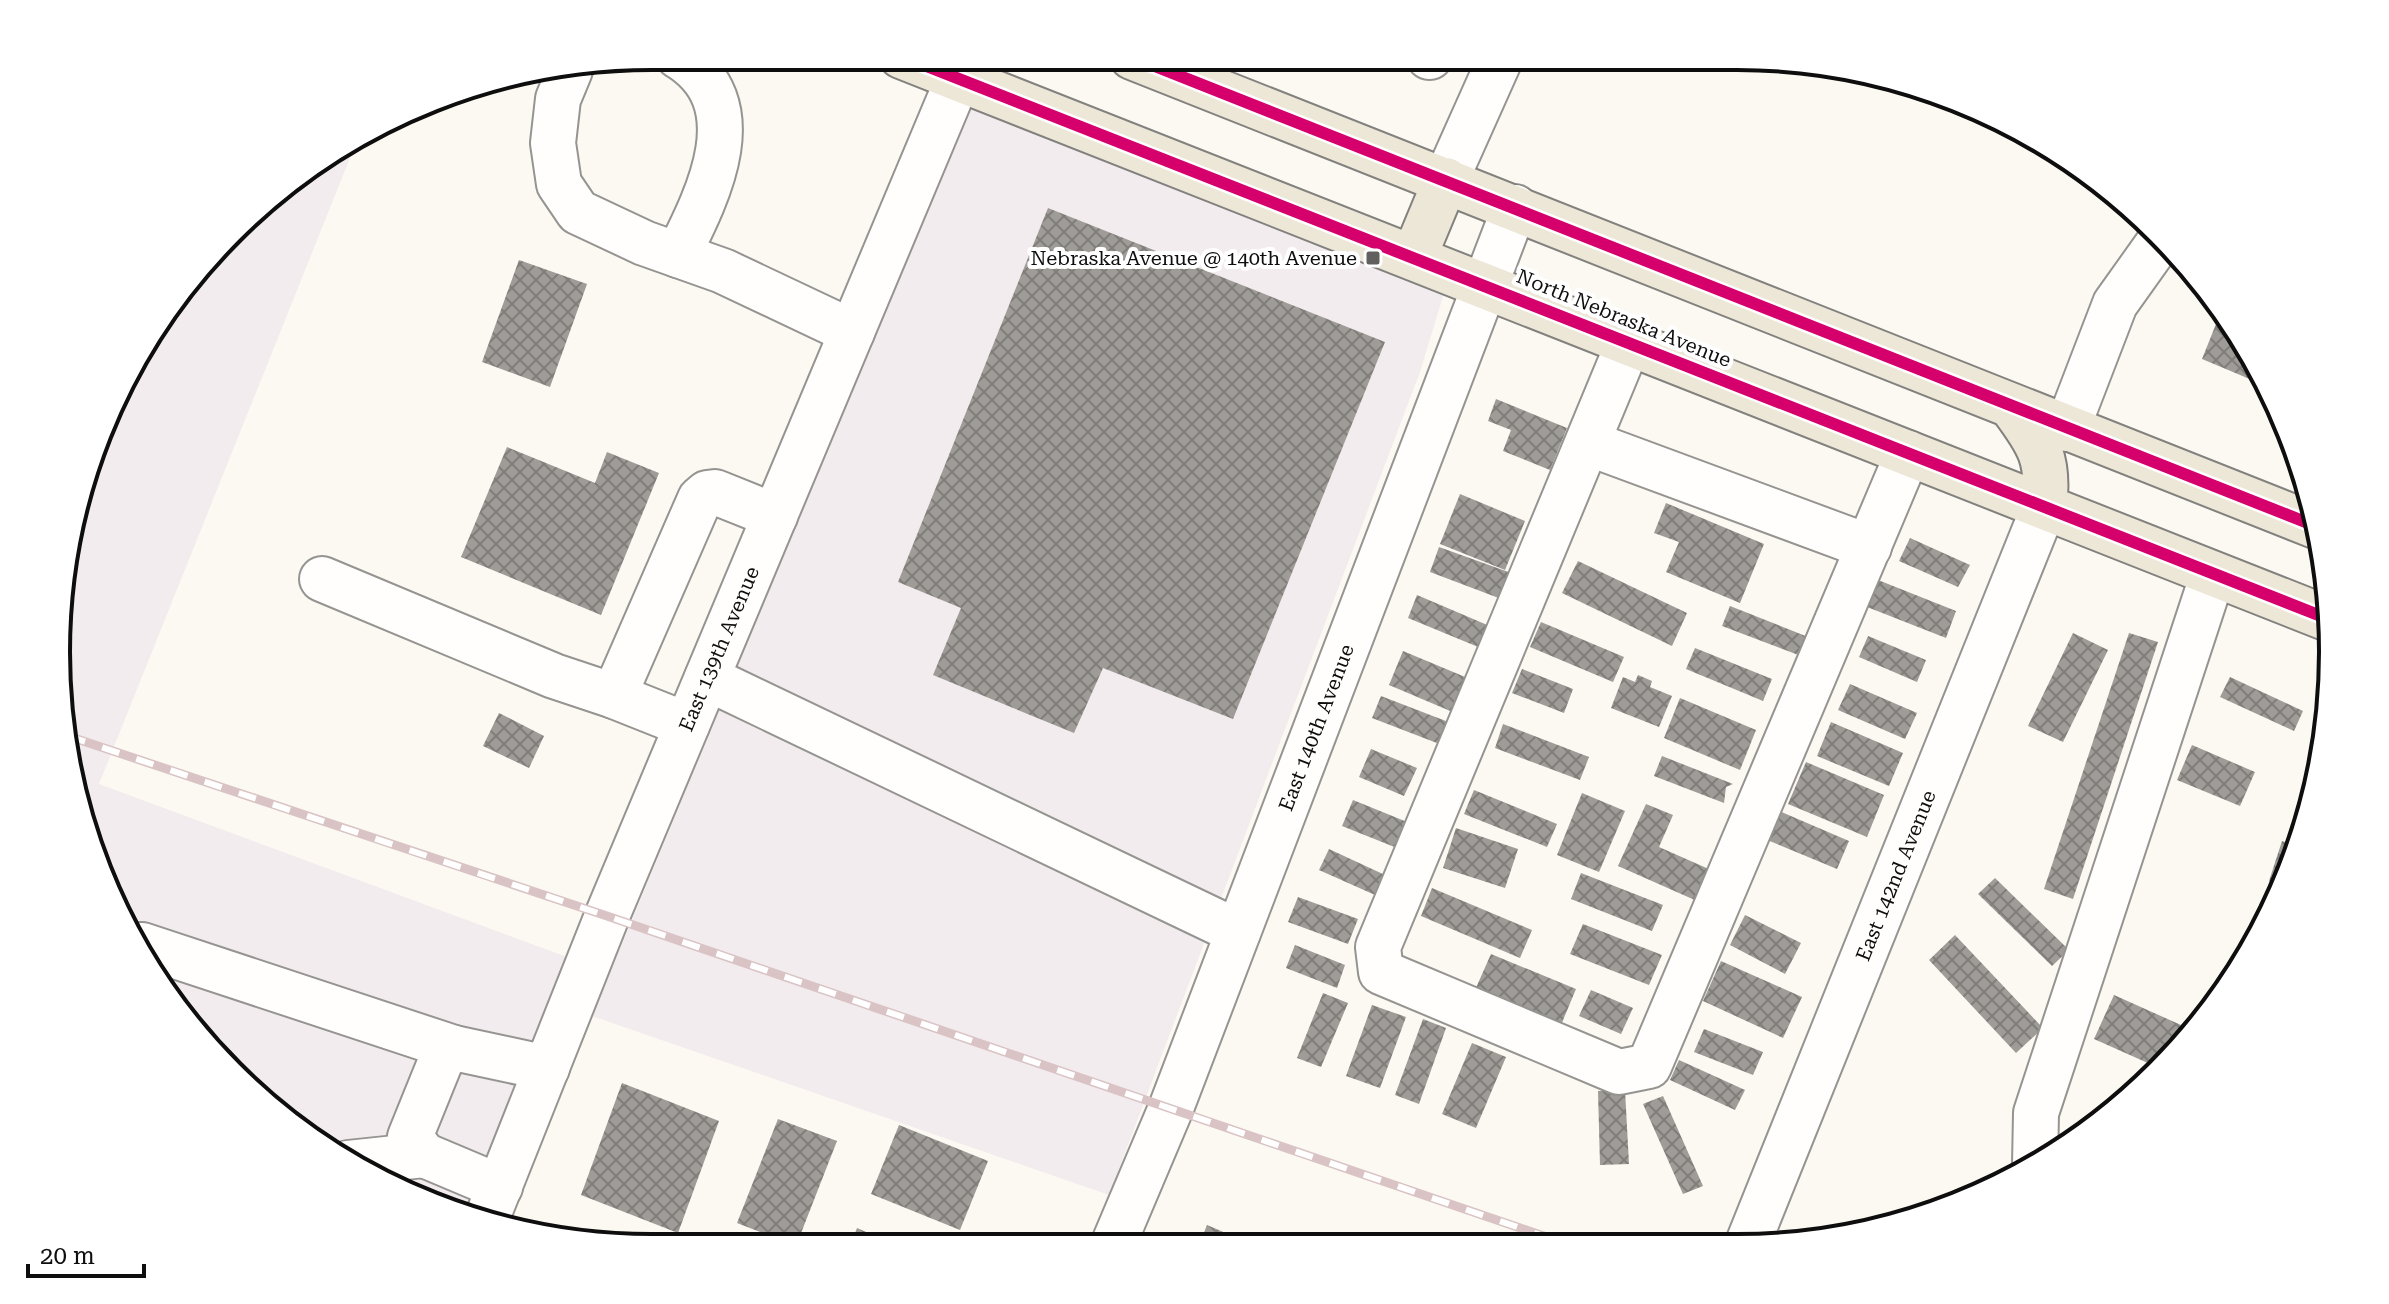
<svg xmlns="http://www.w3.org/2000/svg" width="2389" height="1304" viewBox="0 0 2389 1304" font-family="'Roboto Serif',serif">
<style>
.industrial{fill:#f3ecef}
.building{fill:url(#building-cross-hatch)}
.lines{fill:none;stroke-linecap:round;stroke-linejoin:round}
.minor-casing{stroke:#959491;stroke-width:48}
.major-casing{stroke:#82817e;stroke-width:48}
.minor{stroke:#fffefd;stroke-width:44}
.major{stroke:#ede7d8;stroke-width:44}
.rail-casing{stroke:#d9c3c4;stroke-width:9}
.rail{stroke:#fff;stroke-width:6;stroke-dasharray:18;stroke-linecap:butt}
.cycleway-casing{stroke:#fff;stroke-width:17}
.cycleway{stroke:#d6006c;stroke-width:12}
.poi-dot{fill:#61605e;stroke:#fff;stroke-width:3}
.labels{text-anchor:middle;stroke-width:8;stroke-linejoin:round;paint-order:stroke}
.poi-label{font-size:20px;fill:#0e0e0e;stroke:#fff;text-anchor:end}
.street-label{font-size:20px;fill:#0e0e0e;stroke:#fff}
.rim{fill:none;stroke:#0e0e0e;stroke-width:4}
</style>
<defs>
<pattern id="building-cross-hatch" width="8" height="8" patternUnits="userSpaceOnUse" patternTransform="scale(2)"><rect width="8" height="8" fill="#9f9c98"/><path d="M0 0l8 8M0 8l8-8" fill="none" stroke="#807e7a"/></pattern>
</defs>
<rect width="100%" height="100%" fill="#fcf9f2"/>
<path class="industrial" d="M971,106L1445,290L1420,372L1109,1195L592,1016Z
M356,143L99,784L567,957L464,1214L354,1168L204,1045L102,880L57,691L76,498L156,321L289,179Z"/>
<path class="building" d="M1048,208L1385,342L1233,719L1103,668L1074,733L933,675L961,608L898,582Z
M519,260L587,284L550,387L482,362Z
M177,299L165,329L155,325L156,321Z
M2222,309L2271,388L2202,359Z
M1496,399L1567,428L1550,470L1503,451L1511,430L1488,421Z
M507,447L595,483L607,452L659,473L601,615L461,557Z
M1460,494L1525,521L1505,570L1440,544Z
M1666,503L1764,544L1740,603L1666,572L1679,542L1654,533Z
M1910,538L1970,565L1958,587L1899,561Z
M1439,547L1514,574L1504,600L1430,572Z
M1578,561L1687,613L1672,646L1562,593Z
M1873,578L1956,611L1946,638L1862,605Z
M1417,595L1492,627L1483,649L1408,618Z
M1730,606L1808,637L1801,656L1722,626Z
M1541,622L1624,657L1613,682L1530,647Z
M2073,633L2108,650L2063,742L2028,726Z
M2129,633L2158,642L2073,899L2044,889Z
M1868,636L1926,660L1917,682L1859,657Z
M1695,648L1772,679L1763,701L1686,669Z
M1403,651L1470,679L1455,713L1389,685Z
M1522,669L1573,689L1564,713L1512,693Z
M1638,675L1652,681L1650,687L1672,696L1659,727L1611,708L1623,677L1635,682Z
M2230,677L2303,711L2294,731L2220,697Z
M1850,684L1917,713L1905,739L1838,710Z
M1381,696L1451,723L1442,745L1372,718Z
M1680,698L1756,730L1740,770L1664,738Z
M499,713L544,736L529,768L483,746Z
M1831,722L1903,753L1889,786L1817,756Z
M1503,724L1589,757L1580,780L1495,748Z
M2192,745L2255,772L2240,806L2177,780Z
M1371,749L1417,768L1404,796L1359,777Z
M1662,756L1733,784L1726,787L1724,803L1654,776Z
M1806,762L1884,795L1867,837L1788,804Z
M1474,790L1557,824L1547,847L1464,814Z
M1582,793L1625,811L1599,872L1557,855Z
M1353,800L1412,824L1402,850L1342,826Z
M1646,804L1673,815L1659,847L1711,870L1697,901L1618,866Z
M1777,810L1849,841L1837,869L1765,839Z
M1456,828L1518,849L1505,888L1443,868Z
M2282,841L2300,847L2282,886L2269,881Z
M1329,849L1385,875L1375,895L1319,870Z
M1581,873L1663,905L1652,931L1571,899Z
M1995,878L2069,950L2052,966L1978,894Z
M1432,888L1532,930L1520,958L1421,916Z
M1298,897L1358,919L1348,944L1288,922Z
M1745,915L1801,943L1785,974L1730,945Z
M1583,924L1662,955L1649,985L1570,954Z
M1955,935L2043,1028L2016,1053L1929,960Z
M1295,945L1345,965L1337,988L1286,968Z
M1491,954L1576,989L1561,1025L1475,990Z
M1721,961L1802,997L1783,1038L1703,1001Z
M1591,990L1633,1008L1621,1034L1579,1016Z
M1323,993L1348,1003L1321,1067L1297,1058Z
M2114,995L2181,1025L2159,1068L2094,1039Z
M1372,1005L1406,1017L1380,1088L1346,1076Z
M1423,1019L1446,1028L1419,1104L1395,1095Z
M1704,1029L1763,1052L1753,1075L1694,1052Z
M1472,1043L1506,1057L1476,1128L1442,1114Z
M1679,1060L1745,1090L1735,1110L1670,1080Z
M622,1083L719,1121L678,1233L581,1195Z
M1625,1090L1629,1164L1600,1165L1598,1091Z
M1663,1096L1703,1186L1683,1194L1643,1104Z
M778,1119L837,1141L796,1246L737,1223Z
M899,1125L988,1161L960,1230L871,1194Z
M1207,1225L1254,1245H1199Z
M857,1228L882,1239L899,1246H850Z"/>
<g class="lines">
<defs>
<g id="minor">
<path d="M678,56C755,103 708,195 678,255"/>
<path d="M1429,57H1430"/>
<path d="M570,70L558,99L553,143L559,184L578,212L644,243L723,271L852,332"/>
<path d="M1446,180L1501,57"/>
<path d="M1629,342L1378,947L1381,972L1619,1072L1649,1066L1908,453"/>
<path d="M2067,429L2115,304L2162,238"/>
<path d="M1588,443L1869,547"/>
<path d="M322,579L554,676L614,696"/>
<path d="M707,678L1238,932"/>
<path d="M687,725L614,696L700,499L707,493L715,492L775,516"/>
<path d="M142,945L454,1048"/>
<path d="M348,1163L424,1155"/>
<path d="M2035,1165L2036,1113L2213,574"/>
<path d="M500,1187L424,1155L410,1137L442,1058L454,1048L547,1068"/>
<path id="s1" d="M485,1223L607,916L958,79"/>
<path id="s2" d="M1748,1243L2044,507"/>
<path id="s3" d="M1113,1245L1171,1108L1515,207"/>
</g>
<path id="major" d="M901,56L2331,620
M1132,57L2318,527
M1414,257L1446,180
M2012,407C2039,443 2050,460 2044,507"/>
</defs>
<use href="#minor" class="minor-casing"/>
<use href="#major" class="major-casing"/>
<use href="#minor" class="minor"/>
<use href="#major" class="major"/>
<defs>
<path id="rail" d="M68,736L607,916L1567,1244"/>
</defs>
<use href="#rail" class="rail-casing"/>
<use href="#rail" class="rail"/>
<defs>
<path id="cycleway" d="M901,56L2331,620
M1132,57L2318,527"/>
</defs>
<use href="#cycleway" class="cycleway-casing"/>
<use href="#cycleway" class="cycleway"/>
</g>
<rect class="poi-dot" x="1365" y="250" width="16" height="16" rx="4"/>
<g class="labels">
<g class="poi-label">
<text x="1357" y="265">Nebraska Avenue @ 140th Avenue</text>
</g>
<g class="street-label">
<text transform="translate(1624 318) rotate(22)" y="7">North Nebraska Avenue</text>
<text dy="7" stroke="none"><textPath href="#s1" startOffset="620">East 139th Avenue</textPath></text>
<text dy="7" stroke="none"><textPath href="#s3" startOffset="556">East 140th Avenue</textPath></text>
<text dy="7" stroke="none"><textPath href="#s2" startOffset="396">East 142nd Avenue</textPath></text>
</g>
</g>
<path d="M0 0H2389V1304H0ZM652 70H1737A582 582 0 0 1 2319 652V652A582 582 0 0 1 1737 1234H652A582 582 0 0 1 70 652V652A582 582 0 0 1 652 70Z" fill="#fff" fill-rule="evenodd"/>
<path class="rim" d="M652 70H1737A582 582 0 0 1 2319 652V652A582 582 0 0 1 1737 1234H652A582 582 0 0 1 70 652V652A582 582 0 0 1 652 70Z"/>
<path d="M28 1264v12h116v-12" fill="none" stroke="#0e0e0e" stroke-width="4"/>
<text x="40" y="1264" font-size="24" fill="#0e0e0e" stroke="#ffffff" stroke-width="6" paint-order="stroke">20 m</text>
</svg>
